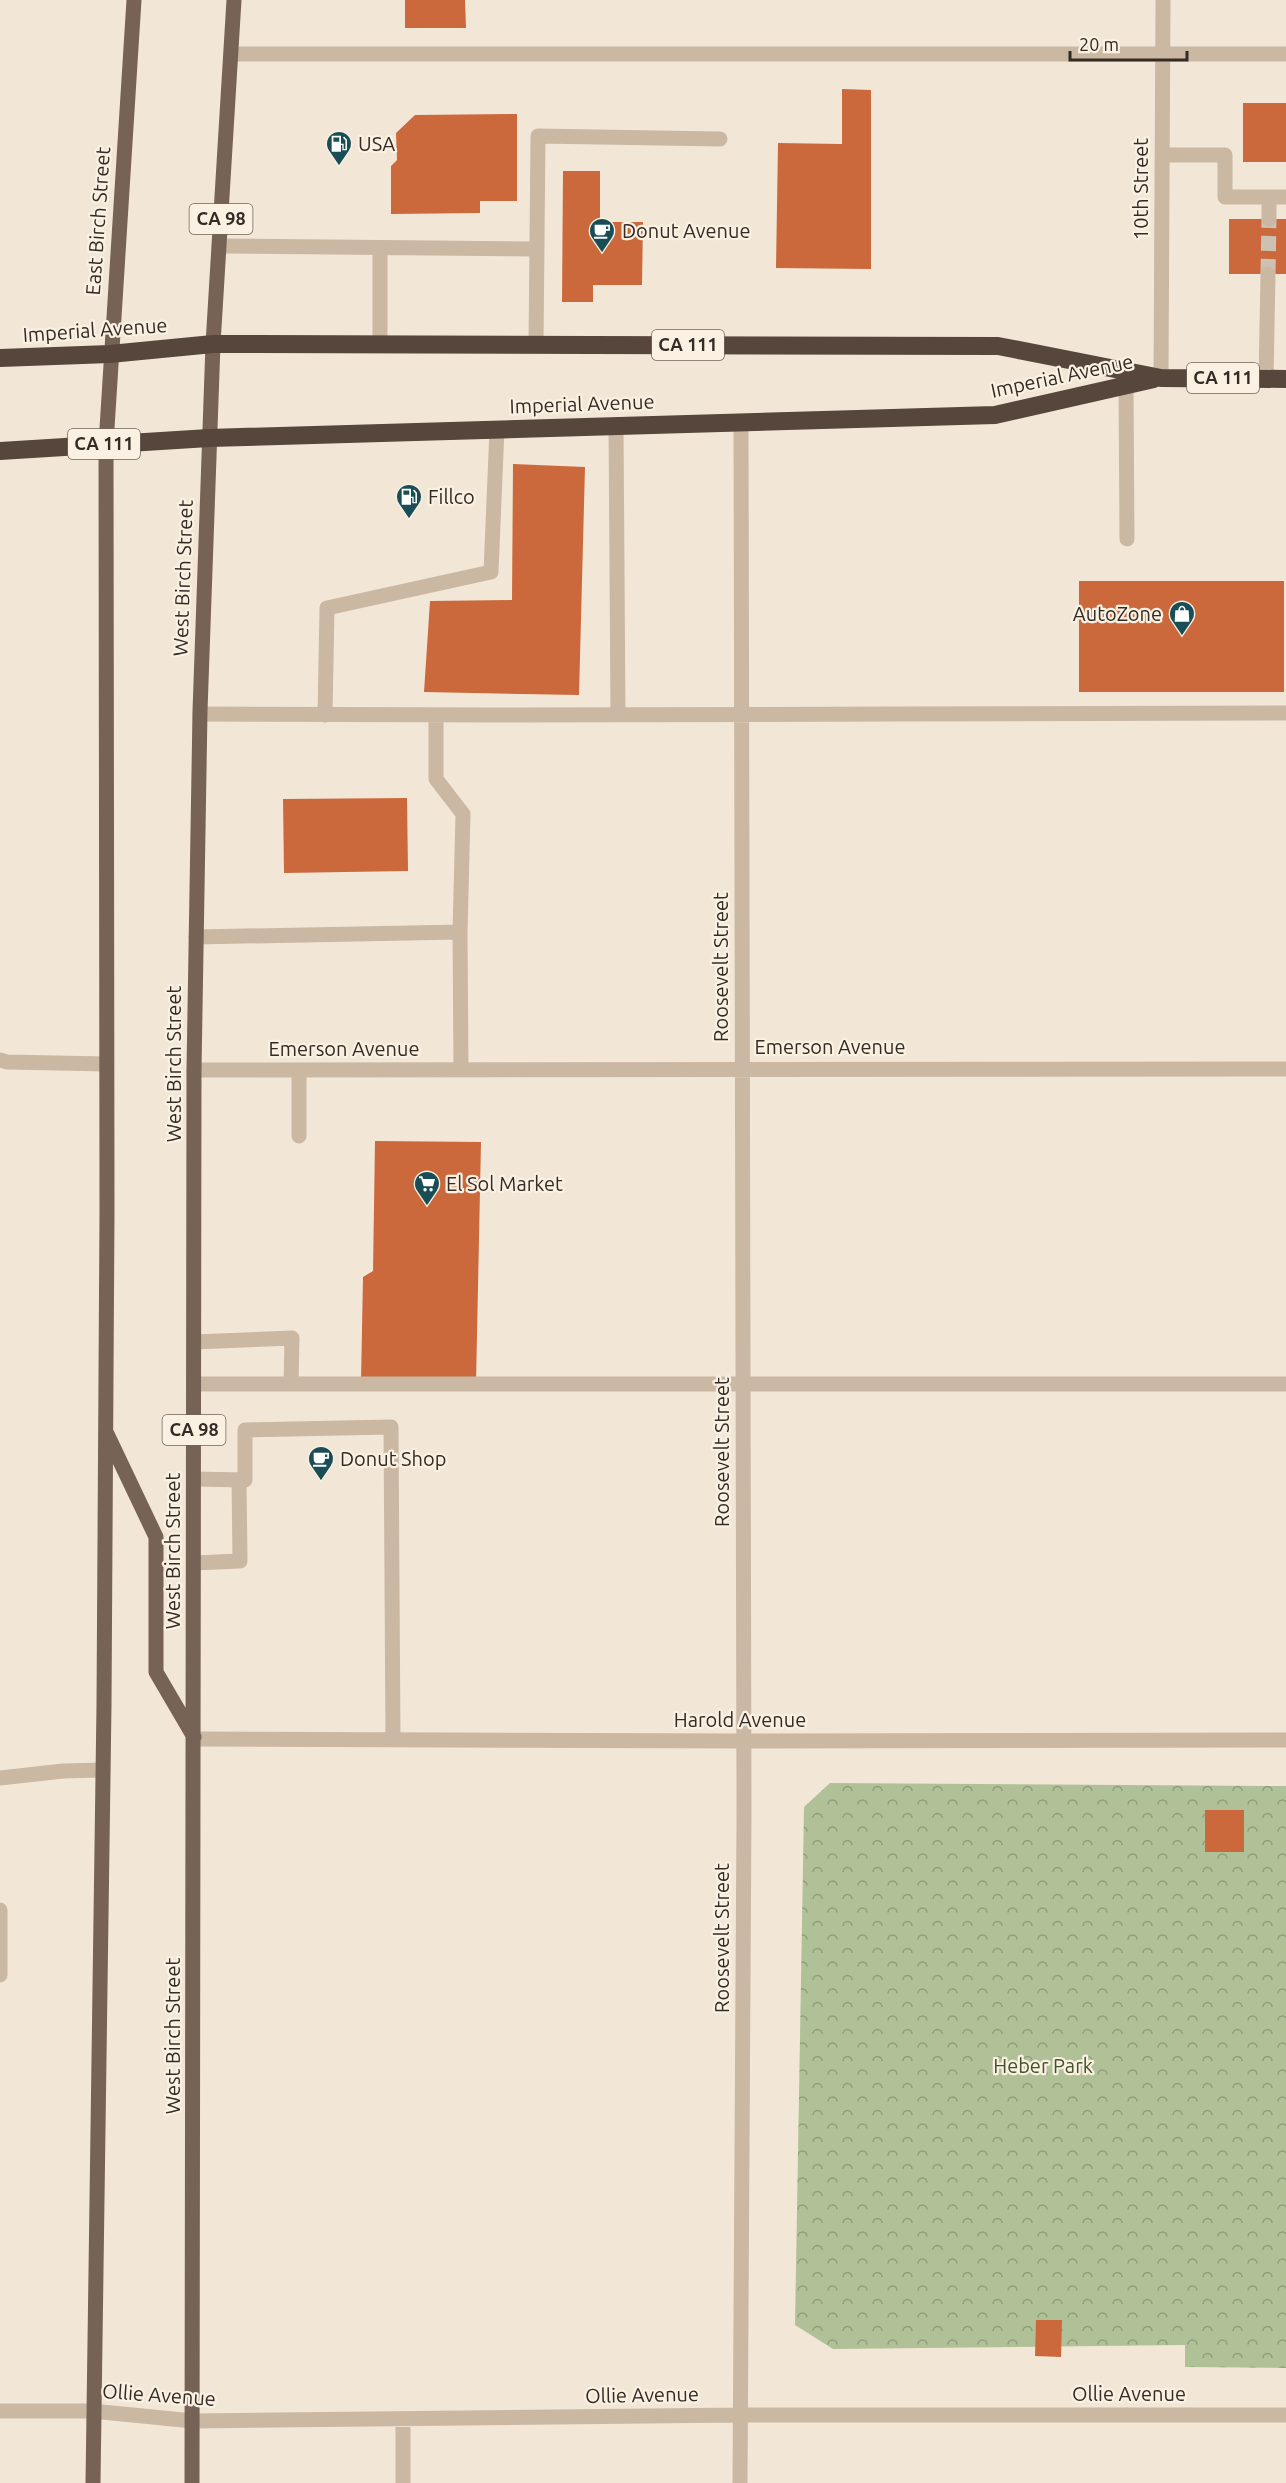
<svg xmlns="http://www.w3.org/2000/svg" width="1286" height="2483" viewBox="0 0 1286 2483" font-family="Ubuntu,sans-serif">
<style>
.park{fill:url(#park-crowns)}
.building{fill:#cb693c}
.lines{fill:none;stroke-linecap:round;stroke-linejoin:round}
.minor-tunnel{stroke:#ccc1b3;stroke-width:15;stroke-dasharray:15 8;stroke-linecap:butt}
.minor{stroke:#cab8a3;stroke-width:15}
.major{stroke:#776355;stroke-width:15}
.highway{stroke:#56463c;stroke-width:18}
.labels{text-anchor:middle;stroke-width:4.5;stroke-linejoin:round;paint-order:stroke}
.shield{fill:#faf1e3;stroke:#6f665e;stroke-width:1.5}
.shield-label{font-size:18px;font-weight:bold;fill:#342b25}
.poi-label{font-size:20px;fill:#342b25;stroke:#faf1e3;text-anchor:start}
.street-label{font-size:20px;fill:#342b25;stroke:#faf1e3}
.park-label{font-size:20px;fill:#405328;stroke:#faf1e3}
</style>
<defs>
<pattern id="park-crowns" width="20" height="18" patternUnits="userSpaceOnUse" patternTransform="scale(1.5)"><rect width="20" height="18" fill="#b0c197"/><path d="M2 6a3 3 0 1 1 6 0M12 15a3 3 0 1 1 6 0" fill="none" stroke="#909d7b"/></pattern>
</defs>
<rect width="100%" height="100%" fill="#f2e7d7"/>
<path class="park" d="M830,1783L1286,1786V2368L1185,2367V2345L833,2349L795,2325L804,1807Z"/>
<path class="building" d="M405,0H465L466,28H405Z
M842,89L871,90V269L776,268L778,143L842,144Z
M1243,103H1286V162H1243Z
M517,114V201H480V213L391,214V166L397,160L396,133L415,115Z
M563,171H600V222H643L642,285H593V302H562Z
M1229,219H1286V274H1229Z
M513,464L585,467L579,695L424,692L430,601L512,600Z
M1079,581H1284V692H1079Z
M407,798L408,871L284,873L283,799Z
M375,1141L481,1142L476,1383L361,1381L363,1277L373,1271Z
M1205,1810H1244V1852H1205Z
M1036,2320H1062L1061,2357L1035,2356Z"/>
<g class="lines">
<path class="minor-tunnel" d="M1268,274L1269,219"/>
<path class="minor" d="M232,54H1286
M1162,155H1225V197H1286
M1269,219V197
M219,246L537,249
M380,248V345
M536,345L538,136L720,139
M1161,378L1163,0
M1266,379L1268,274
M1126,386L1127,539
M616,426L618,715
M200,714C562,717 924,713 1286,713
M325,715L327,608L491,572L497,429
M436,715V779L463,814L460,932
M196,937L460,932L461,1069
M0,1060L7,1062L106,1064
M194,1070L1286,1069
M299,1070V1136
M194,1342L292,1338L291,1384
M194,1384H1286
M194,1479L245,1480V1430L391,1427L393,1740
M194,1563L240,1561L239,1480
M194,1739L744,1741L1286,1740
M0,1778L63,1771L103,1770
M0,1910V1975
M0,2411H92L193,2421L740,2415H1286
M403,2483V2419
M740,2483L744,1814L741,422"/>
<path class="major" d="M107,1434L156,1537V1672L194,1737
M93,2483L104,1705L107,1211L106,444L134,0
M192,2483L194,1070L200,711L213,344L234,0"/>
<path class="highway" d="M0,358L110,354L213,344L998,346L1161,378L1286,379
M0,451L209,438L995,415L1154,379"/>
</g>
<defs>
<symbol id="fuel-pin" viewBox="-11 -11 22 30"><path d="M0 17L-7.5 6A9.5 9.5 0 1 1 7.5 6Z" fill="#1a4e57" stroke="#faf1e3"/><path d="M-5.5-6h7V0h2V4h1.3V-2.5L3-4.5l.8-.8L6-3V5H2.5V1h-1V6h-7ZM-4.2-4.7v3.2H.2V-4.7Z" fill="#fff"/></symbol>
<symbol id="cafe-pin" viewBox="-11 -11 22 30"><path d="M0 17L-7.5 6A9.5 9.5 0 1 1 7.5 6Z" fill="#1a4e57" stroke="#faf1e3"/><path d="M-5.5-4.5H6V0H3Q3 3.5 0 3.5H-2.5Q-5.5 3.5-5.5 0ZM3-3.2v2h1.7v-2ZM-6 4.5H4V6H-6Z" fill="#fff"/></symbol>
<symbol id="shop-pin" viewBox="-11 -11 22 30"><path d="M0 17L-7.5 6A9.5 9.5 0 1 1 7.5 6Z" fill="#1a4e57" stroke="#faf1e3"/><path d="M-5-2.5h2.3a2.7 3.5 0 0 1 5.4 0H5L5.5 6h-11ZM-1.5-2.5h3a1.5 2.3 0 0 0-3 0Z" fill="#fff"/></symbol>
<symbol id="supermarket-pin" viewBox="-11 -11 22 30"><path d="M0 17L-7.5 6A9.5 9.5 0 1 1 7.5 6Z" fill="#1a4e57" stroke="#faf1e3"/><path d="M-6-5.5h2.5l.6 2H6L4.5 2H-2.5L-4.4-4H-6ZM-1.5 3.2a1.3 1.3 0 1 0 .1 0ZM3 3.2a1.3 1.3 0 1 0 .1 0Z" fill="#fff"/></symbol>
</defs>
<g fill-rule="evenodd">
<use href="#fuel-pin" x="324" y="129" width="30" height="40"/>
<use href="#cafe-pin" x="587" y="216" width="30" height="40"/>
<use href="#fuel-pin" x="394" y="482" width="30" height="40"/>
<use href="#shop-pin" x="1167" y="599" width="30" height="40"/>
<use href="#supermarket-pin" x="412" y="1169" width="30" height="40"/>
<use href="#cafe-pin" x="306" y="1444" width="30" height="40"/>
</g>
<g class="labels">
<g class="shield">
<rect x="189.5" y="204" width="63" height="30" rx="4.5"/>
<rect x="652" y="330" width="72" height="30" rx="4.5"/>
<rect x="1187" y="363" width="72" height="30" rx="4.5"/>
<rect x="68" y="429" width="72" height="30" rx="4.5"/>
<rect x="162.5" y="1415" width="63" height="30" rx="4.5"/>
</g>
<g class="shield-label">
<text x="221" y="225">CA 98</text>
<text x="688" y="351">CA 111</text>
<text x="1223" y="384">CA 111</text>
<text x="104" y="450">CA 111</text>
<text x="194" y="1436">CA 98</text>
</g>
<g class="poi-label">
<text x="358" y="151">USA</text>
<text x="622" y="238">Donut Avenue</text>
<text x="428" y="504">Fillco</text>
<text x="1162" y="621" text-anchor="end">AutoZone</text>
<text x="446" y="1191">El Sol Market</text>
<text x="340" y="1466">Donut Shop</text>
</g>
<g class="street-label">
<text transform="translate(1141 189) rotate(-90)" y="7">10th Street</text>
<text transform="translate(98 221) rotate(-86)" y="7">East Birch Street</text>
<text transform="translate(95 330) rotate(-4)" y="7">Imperial Avenue</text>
<text transform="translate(1062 376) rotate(-12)" y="7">Imperial Avenue</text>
<text transform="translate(582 404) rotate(-2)" y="7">Imperial Avenue</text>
<text transform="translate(183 578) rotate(-88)" y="7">West Birch Street</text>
<text transform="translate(721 967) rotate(-90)" y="7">Roosevelt Street</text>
<text x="830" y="1054">Emerson Avenue</text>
<text x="344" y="1056">Emerson Avenue</text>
<text transform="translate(174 1064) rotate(-90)" y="7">West Birch Street</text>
<text transform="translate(722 1452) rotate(-90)" y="7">Roosevelt Street</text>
<text transform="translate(173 1551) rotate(-90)" y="7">West Birch Street</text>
<text x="740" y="1727">Harold Avenue</text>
<text transform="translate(722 1938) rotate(-90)" y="7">Roosevelt Street</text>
<text transform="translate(173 2036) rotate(-90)" y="7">West Birch Street</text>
<text x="1129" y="2401">Ollie Avenue</text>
<text transform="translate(159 2395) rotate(4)" y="7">Ollie Avenue</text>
<text transform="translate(642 2395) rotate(-1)" y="7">Ollie Avenue</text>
</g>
<g class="park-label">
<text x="1043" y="2073">Heber Park</text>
</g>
</g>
<path d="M1070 51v9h117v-9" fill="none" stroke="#342b25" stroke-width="3"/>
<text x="1079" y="51" font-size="18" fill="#342b25" stroke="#faf1e3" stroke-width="4.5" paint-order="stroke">20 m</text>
</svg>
